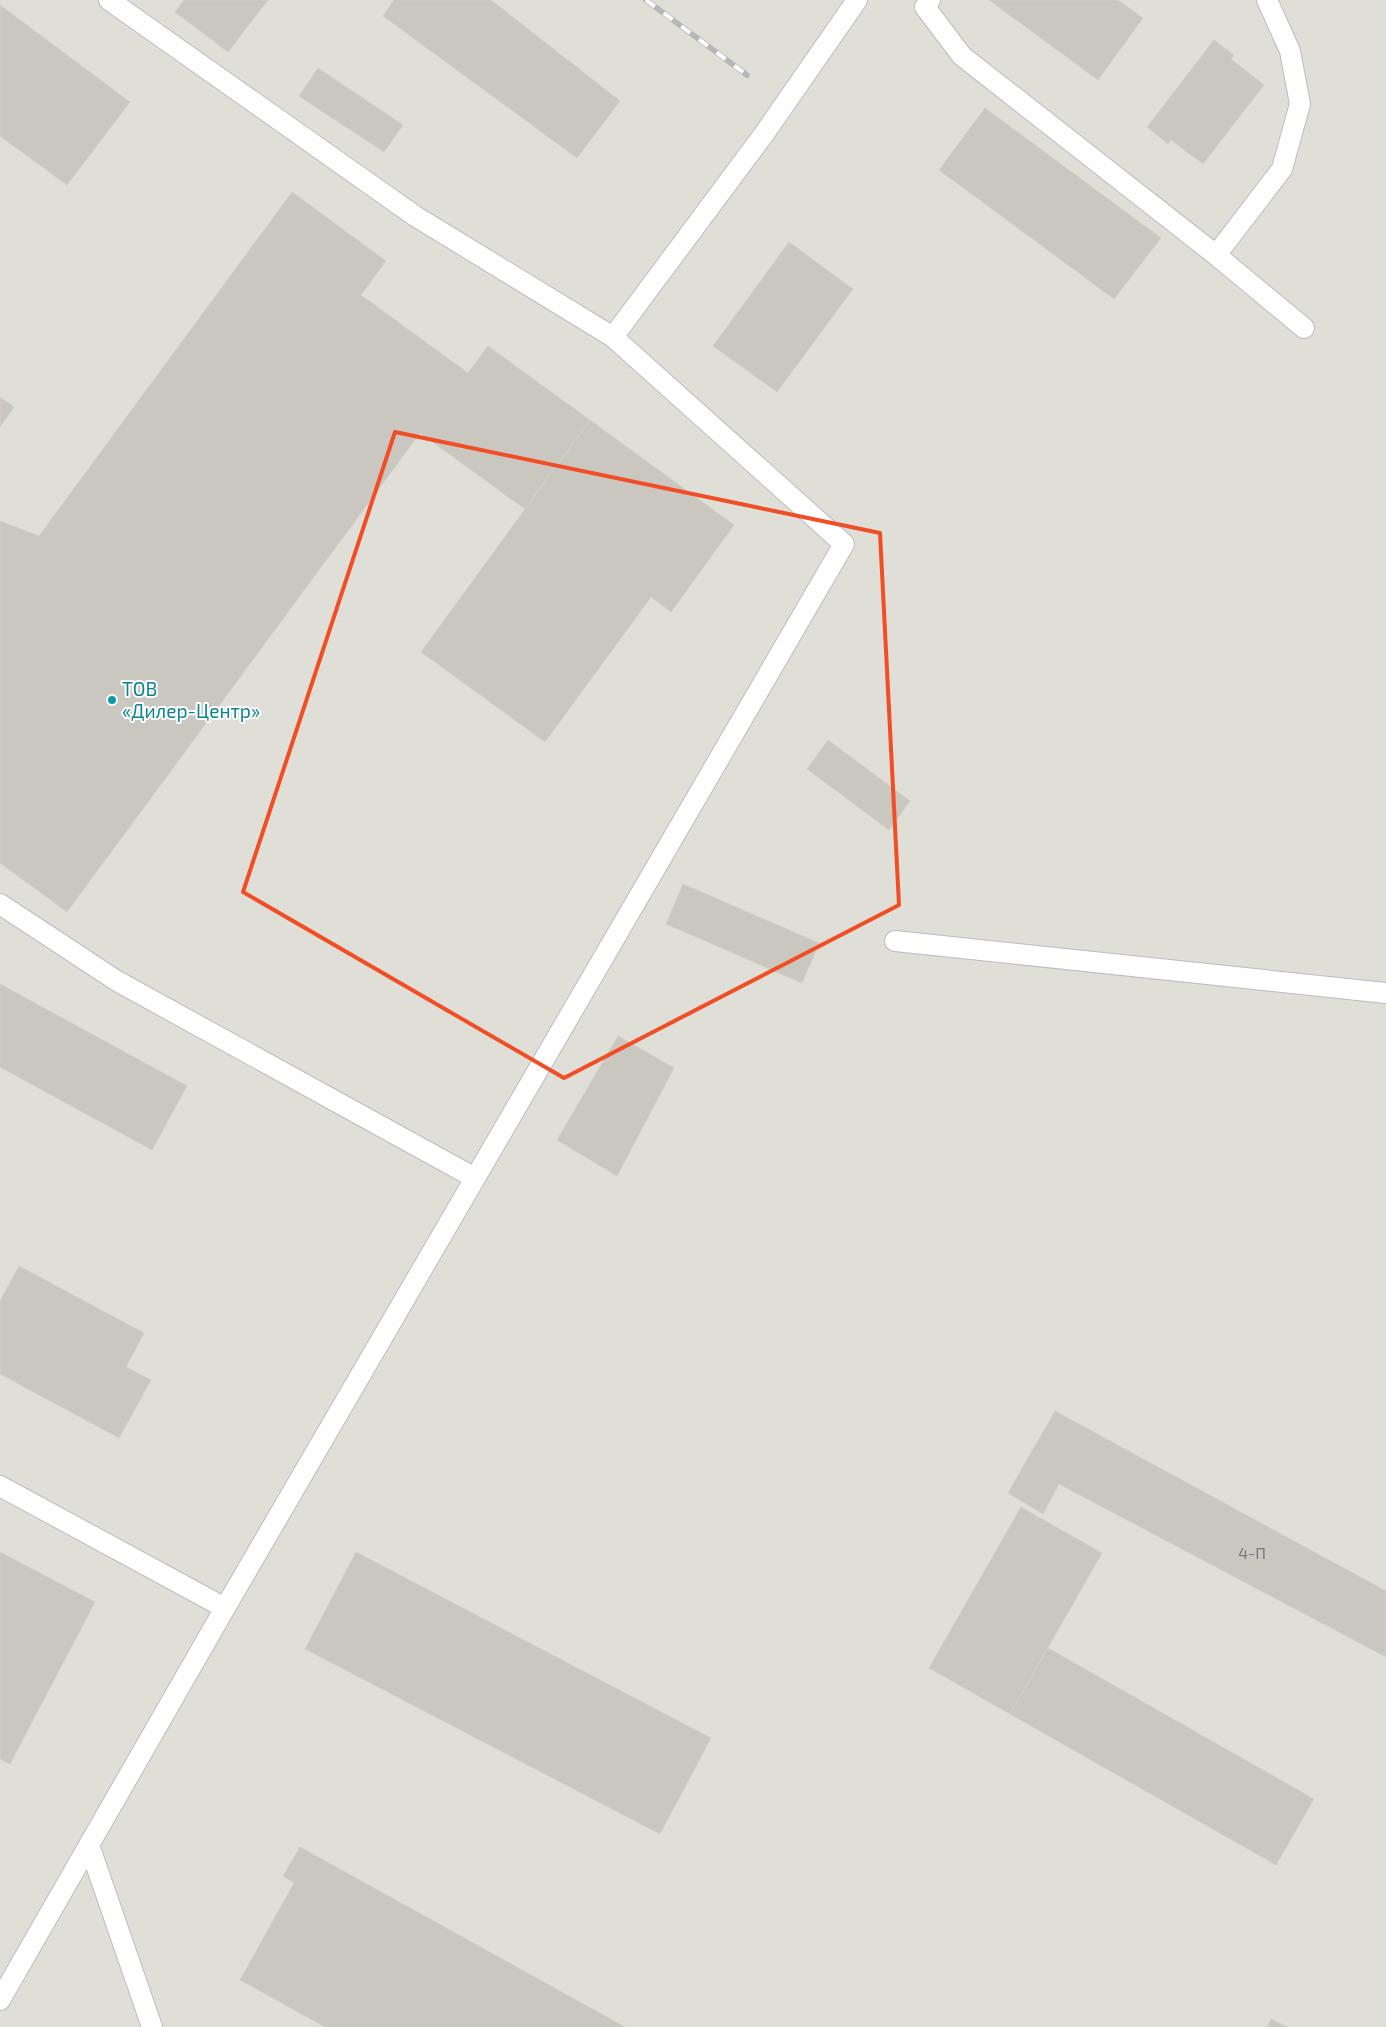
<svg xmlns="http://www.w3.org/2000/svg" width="1386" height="2027" viewBox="0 0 1386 2027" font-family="'Exo 2',sans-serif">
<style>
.industrial{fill:#dfdfd7}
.building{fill:#cac7c0;stroke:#d4d0c1}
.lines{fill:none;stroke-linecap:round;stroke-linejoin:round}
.lane-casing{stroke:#bbbcc2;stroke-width:22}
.lane{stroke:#fff;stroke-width:20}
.rail-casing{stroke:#b6b7b7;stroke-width:5.5}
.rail{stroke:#fff;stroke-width:4;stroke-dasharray:11;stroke-linecap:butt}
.marked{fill:none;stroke:#f14e26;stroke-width:4;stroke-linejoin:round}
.culture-dot{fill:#0f9aa8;stroke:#fff;stroke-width:2}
.labels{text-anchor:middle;stroke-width:4;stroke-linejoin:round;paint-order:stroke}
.number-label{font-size:16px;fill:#77787b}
.culture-label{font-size:19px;fill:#0d838f;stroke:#fff;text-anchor:start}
</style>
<rect width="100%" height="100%" fill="#efede3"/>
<path class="industrial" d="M0,0H1386V2027H0Z"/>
<path class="building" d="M184,0H268L228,52L175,12Z
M394,0H491L620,101L577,158L383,16Z
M989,0H1118L1143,18L1098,80Z
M0,5L130,102L67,185L0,136Z
M1214,40L1234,55L1231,59L1264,85L1203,164L1171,140L1168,144L1147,127Z
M318,68L403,125L384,152L299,96Z
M985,108L1161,238L1114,299L939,170Z
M292,192L386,261L361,295L468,373L488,346L590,420L525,509L420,433L67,912L0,863V521L39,536Z
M789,242L853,289L777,392L713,346Z
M0,397L14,407L0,427Z
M590,420L734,525L671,612L651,597L545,742L421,652Z
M828,740L910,801L889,830L807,769Z
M683,884L819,943L802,983L666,924Z
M0,984L187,1086L152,1150L0,1067Z
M618,1036L674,1068L617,1176L557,1140Z
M19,1266L144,1333L126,1367L151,1380L119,1438L0,1374V1301Z
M1055,1411L1386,1591V1657L1059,1484L1043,1514L1008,1493Z
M1021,1507L1102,1553L1010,1714L929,1668Z
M0,1552L95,1602L10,1764L0,1759Z
M356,1552L711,1738L660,1834L305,1649Z
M1048,1648L1314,1799L1276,1865L1010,1714Z
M300,1847L625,2027H325L240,1980L294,1883L283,1876Z
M1271,2019L1287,2027H1267Z"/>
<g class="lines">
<defs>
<path id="lane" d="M109,0L415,216L613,337L764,134L857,0
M930,0L925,7L962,56L1216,255L1282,169L1300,104L1290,51L1267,0
M1216,255L1304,328
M0,904L117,981L475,1178
M895,941L1386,993
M0,1486L225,1608
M89,1845L152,2027
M0,2000L225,1608L844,544L613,337"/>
</defs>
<use href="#lane" class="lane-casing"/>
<use href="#lane" class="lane"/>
<defs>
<path id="rail" d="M646,0L747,75"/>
</defs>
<use href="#rail" class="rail-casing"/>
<use href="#rail" class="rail"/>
</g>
<path class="marked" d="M395,432L880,533L899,905L564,1078L243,892Z"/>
<circle class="culture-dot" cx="112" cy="700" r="5"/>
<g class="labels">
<g class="number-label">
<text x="1252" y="1559">4-П</text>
</g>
<g class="culture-label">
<text x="122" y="696">ТОВ<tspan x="122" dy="22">«Дилер-Центр»</tspan></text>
</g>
</g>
</svg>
